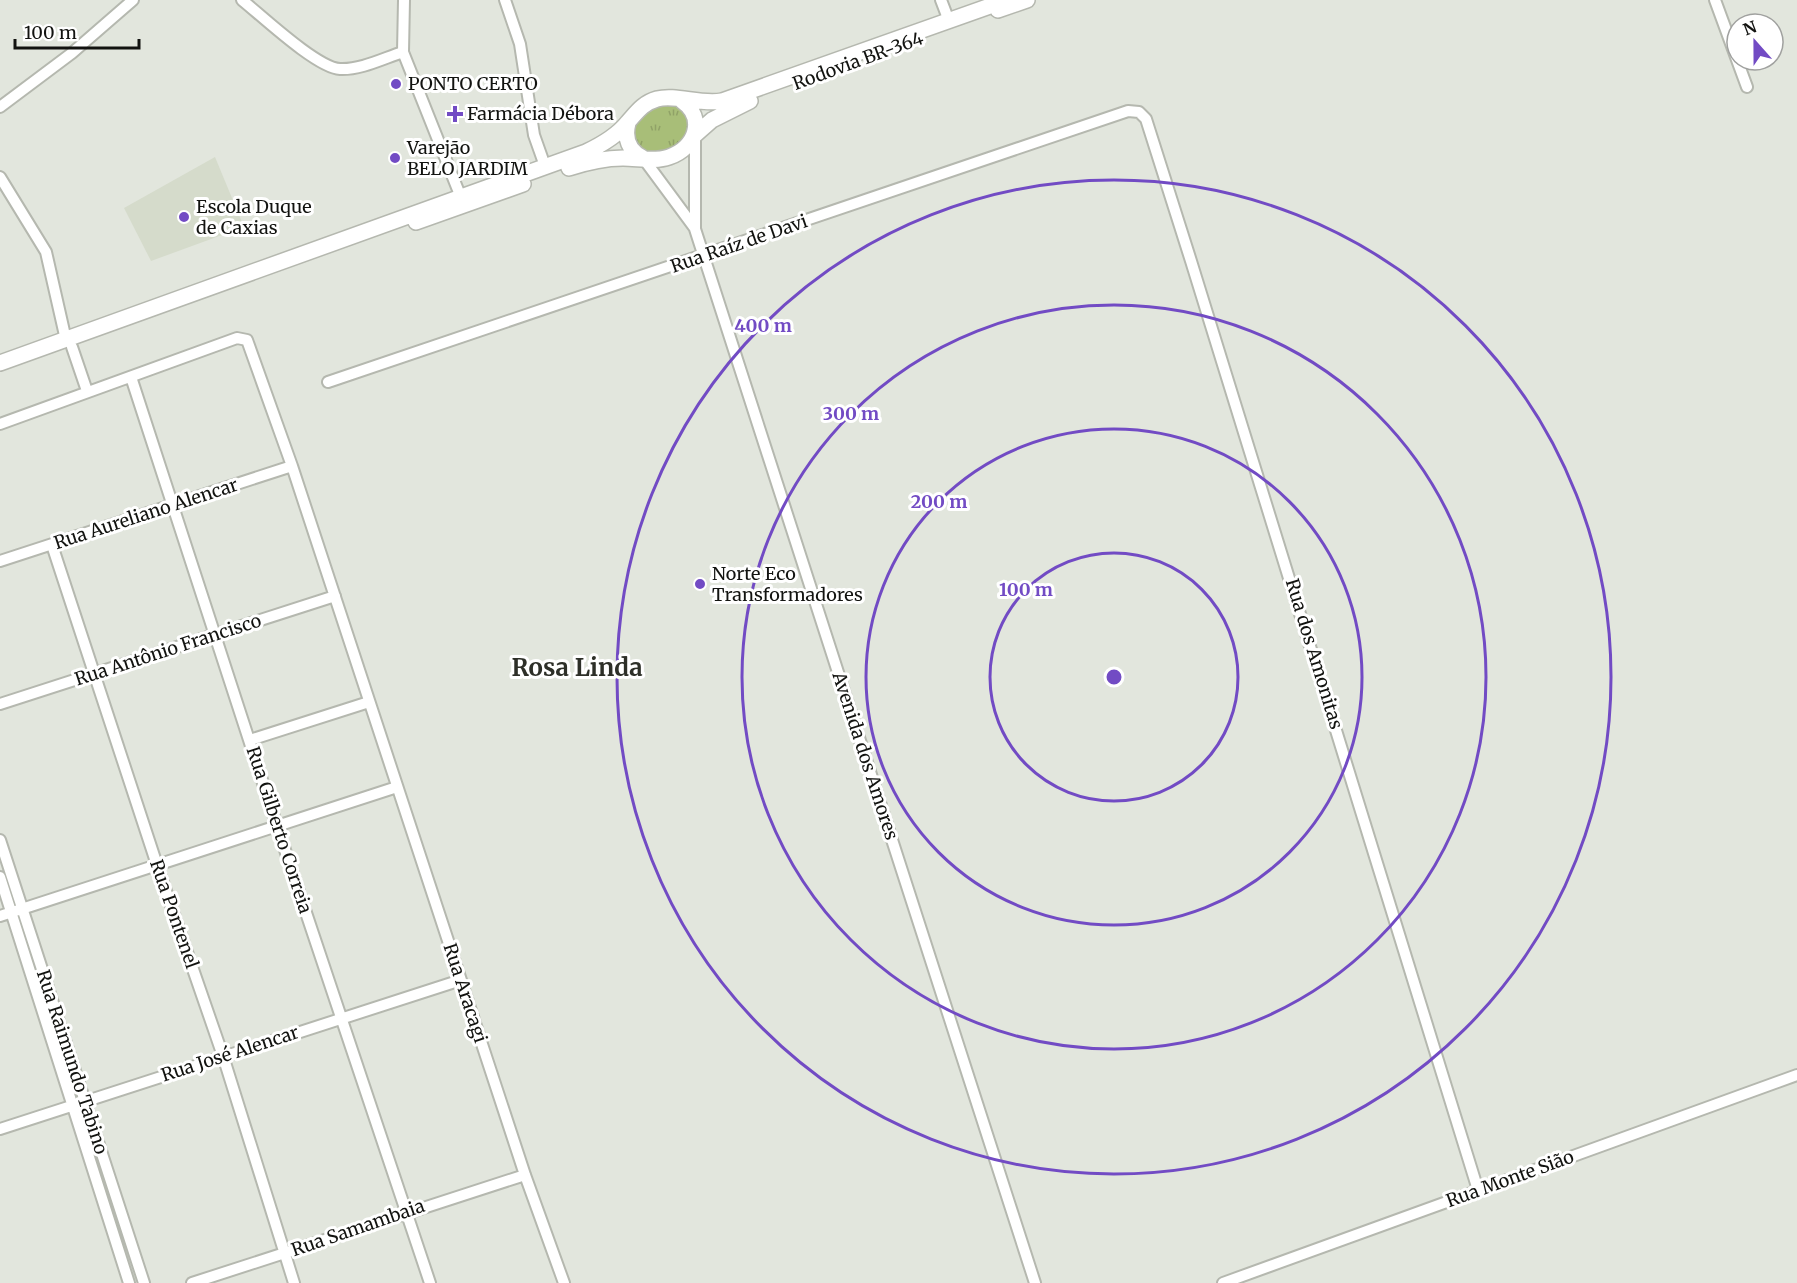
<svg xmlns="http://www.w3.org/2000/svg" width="1797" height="1283" viewBox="0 0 1797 1283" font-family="Merriweather,serif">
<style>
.built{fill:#d5dbcb}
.grass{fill:url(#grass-tufts)}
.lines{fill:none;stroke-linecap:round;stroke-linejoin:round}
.minor-casing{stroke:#b5b8af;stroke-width:14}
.highway-casing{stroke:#b5b8af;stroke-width:18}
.minor{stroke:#fff;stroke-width:10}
.highway{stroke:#fff;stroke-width:15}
.ring{fill:none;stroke:#724bc4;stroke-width:3}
.poi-dot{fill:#724bc4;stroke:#fff;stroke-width:2}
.labels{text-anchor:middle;stroke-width:6;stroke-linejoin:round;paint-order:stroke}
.street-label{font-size:18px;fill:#121310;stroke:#fff}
.poi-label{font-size:18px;fill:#121310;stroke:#fff;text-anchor:start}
.district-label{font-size:24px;font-weight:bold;fill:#2d2f28;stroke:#fff}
.centre{fill:#724bc4;stroke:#fff;stroke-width:3}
.ring-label{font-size:18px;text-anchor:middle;font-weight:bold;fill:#724bc4;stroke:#fff;stroke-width:6;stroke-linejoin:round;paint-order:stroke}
</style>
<defs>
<pattern id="grass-tufts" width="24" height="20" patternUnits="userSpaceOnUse" patternTransform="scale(1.5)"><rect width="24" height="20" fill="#a8be78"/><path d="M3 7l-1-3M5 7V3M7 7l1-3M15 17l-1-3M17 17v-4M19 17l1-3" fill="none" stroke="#90a267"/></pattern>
</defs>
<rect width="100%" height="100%" fill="#e2e6dd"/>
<path class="built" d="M215,157L244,227L151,261L124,208Z"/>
<path class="grass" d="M672,104L689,116L688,138L666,155H643L631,137L635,119L652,107Z"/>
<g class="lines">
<defs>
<path id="minor" d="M242,0C262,16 317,68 340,69C361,70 384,58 403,52
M404,0L403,52L460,195
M505,0L520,44L534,135L545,166
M941,0L949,21
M1715,0L1747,87
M0,107L72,53L133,0
M695,136V229L1035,1283
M643,158L694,227
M0,177L46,252L66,340
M72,347L87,391
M131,377L277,826L430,1283
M328,382L1128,111L1139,112L1146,119L1191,261L1478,1190
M0,424L237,338L247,340L292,466L525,1175L564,1283
M52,545L157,865L223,1056L294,1283
M0,561L292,466
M0,704L335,596
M250,740L369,702
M0,840L144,1283
M0,877L129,1283
M0,916L397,787
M0,1129L461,980
M192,1283L525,1175
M1223,1283L1797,1075"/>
<path id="highway" d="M998,10L1027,0
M628,123C624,138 629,151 643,158
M695,135L712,120L750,101
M569,168C587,162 604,158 623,158C638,158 655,162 669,157C696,148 706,118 682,101
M416,222L523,184
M0,363L586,152C601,145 617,136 628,122C637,112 643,103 657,99C676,94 700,105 722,101L1007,0"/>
</defs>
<use href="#minor" class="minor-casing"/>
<use href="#highway" class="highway-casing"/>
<use href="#minor" class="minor"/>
<use href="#highway" class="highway"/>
</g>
<g class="ring">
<circle cx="1114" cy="677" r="124"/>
<circle cx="1114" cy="677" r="248"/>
<circle cx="1114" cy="677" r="372"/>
<circle cx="1114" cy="677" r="497"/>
</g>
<g class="poi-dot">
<circle cx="396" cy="84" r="6"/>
<path d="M452 105h6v6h6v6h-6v6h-6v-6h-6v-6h6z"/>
<circle cx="395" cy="158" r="6"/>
<circle cx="184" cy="217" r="6"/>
<circle cx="700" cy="584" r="6"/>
</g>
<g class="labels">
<g class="street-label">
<text transform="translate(858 61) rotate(-20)" y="6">Rodovia BR-364</text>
<text transform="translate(739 244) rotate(-19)" y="6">Rua Raíz de Davi</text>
<text transform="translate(146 514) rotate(-18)" y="6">Rua Aureliano Alencar</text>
<text transform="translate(168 650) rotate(-18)" y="6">Rua Antônio Francisco</text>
<text transform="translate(1314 654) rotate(73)" y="6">Rua dos Amonitas</text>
<text transform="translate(865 756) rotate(72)" y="6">Avenida dos Amores</text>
<text transform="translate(279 830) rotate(72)" y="6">Rua Gilberto Correia</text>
<text transform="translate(174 914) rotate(71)" y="6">Rua Pontenel</text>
<text transform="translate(465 993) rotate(72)" y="6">Rua Aracagi</text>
<text transform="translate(230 1054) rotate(-18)" y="6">Rua José Alencar</text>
<text transform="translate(72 1062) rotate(72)" y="6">Rua Raimundo Tabino</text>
<text transform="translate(1510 1179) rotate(-20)" y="6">Rua Monte Sião</text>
<text transform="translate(358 1228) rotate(-19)" y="6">Rua Samambaia</text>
</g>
<g class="poi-label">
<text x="408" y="90">PONTO CERTO</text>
<text x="467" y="120">Farmácia Débora</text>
<text x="407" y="154">Varejão<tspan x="407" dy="21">BELO JARDIM</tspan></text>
<text x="196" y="213">Escola Duque<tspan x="196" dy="21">de Caxias</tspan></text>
<text x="712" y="580">Norte Eco<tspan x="712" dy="21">Transformadores</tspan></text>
</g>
<g class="district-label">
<text x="577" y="676">Rosa Linda</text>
</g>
</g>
<circle cx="1114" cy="677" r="9" class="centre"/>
<g class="ring-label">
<text x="763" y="332">400 m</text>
<text x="851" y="420">300 m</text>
<text x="939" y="508">200 m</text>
<text x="1026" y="596">100 m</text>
</g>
<g transform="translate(1755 42) rotate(339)"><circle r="28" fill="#ffffff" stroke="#a0a19f" stroke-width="1.5"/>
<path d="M0-4.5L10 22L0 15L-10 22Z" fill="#724bc4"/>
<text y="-9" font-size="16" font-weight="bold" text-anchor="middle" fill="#121310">N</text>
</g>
<path d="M15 39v9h124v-9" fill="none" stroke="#121310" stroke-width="3"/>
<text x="24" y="39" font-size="18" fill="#121310" stroke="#ffffff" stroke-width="4.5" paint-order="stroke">100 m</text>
</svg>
